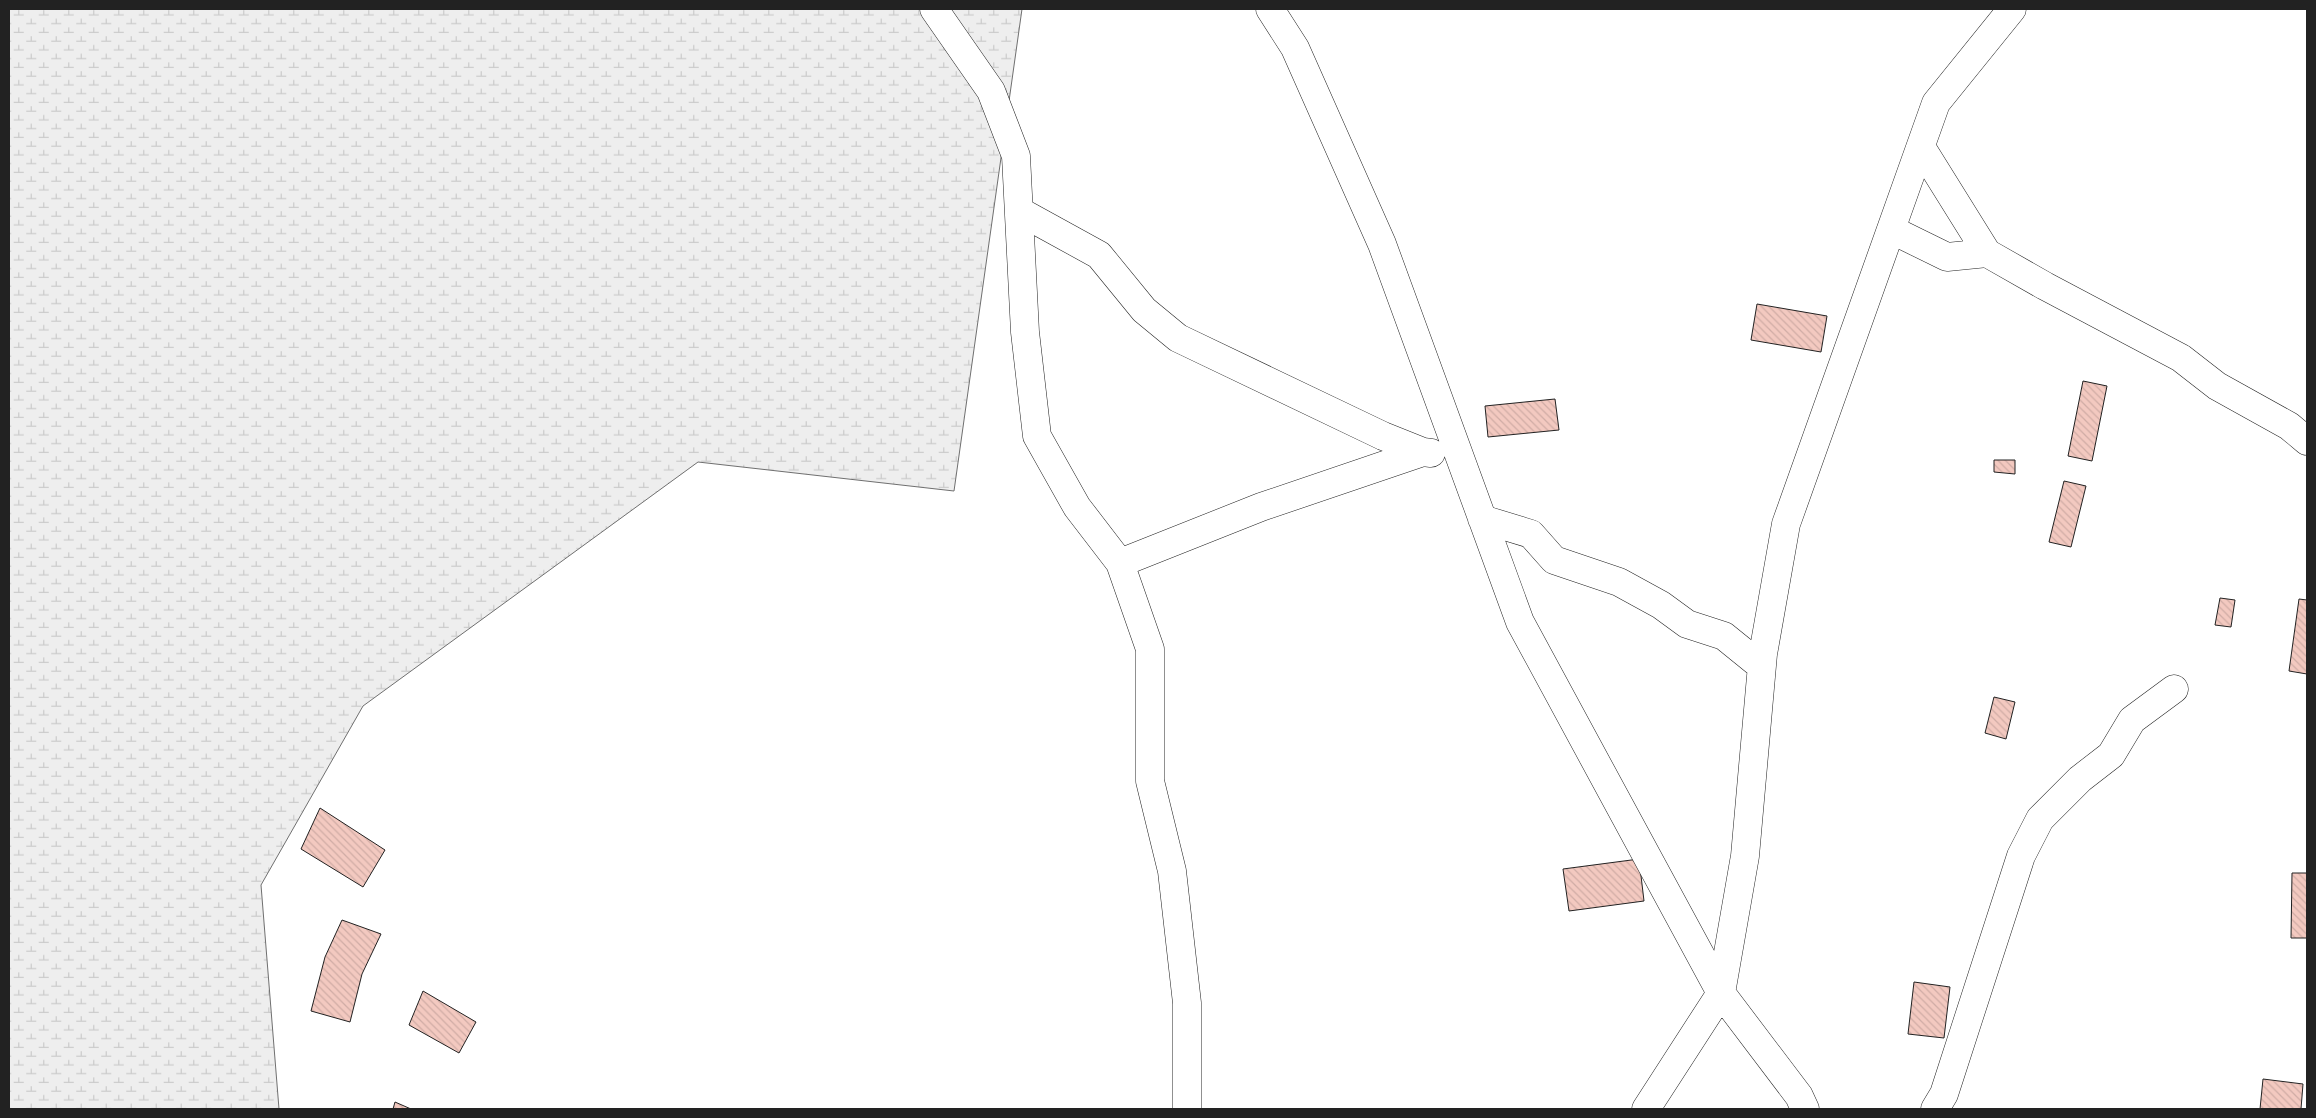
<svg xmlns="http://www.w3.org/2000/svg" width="2316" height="1118" viewBox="0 0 2316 1118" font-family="Rubik,sans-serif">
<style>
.wetland{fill:url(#wetland-marsh);stroke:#6f6f6f}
.building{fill:url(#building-back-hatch);stroke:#222}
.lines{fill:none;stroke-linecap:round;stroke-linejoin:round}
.street-casing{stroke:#222;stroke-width:29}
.street{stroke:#fff;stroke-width:28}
</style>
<defs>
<pattern id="wetland-marsh" width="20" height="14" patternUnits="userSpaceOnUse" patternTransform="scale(1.25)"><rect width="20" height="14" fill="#eee"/><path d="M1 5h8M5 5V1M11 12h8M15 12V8" fill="none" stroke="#ccc"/></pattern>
<pattern id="building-back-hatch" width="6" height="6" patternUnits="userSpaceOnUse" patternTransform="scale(1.25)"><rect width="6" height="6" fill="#f3c9c0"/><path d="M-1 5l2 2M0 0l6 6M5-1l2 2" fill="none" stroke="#d0aca5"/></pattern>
</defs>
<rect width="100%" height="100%" fill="#fff"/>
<path class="wetland" d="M9,9H1022L954,491L698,462L363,706L261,885L279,1109H9Z"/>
<path class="building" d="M1757,304L1827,316L1821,352L1751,340Z
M2083,381L2107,386L2092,461L2068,456Z
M1555,399L1559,430L1488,437L1485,406Z
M1994,460H2015V474L1994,472Z
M2064,481L2086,486L2071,547L2049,542Z
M2220,598L2235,600L2231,627L2215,625Z
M2299,599L2307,600V674L2289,671Z
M1994,697L2015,702L2006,739L1985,733Z
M320,808L385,850L363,887L301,849Z
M1639,859L1644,901L1569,911L1563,869Z
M2292,873H2307V938H2291Z
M342,920L381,934L362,974L350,1022L311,1011L325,957Z
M1914,982L1950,987L1944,1038L1908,1034Z
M423,991L476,1022L459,1053L409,1025Z
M2263,1079L2303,1084L2301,1109H2260Z
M395,1102L411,1109H393Z"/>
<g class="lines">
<defs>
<path id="street" d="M934,9L991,91L1016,156L1025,332L1037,436L1077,507L1120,563L1150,649V781L1172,871L1187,1003V1109
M1270,9L1295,48L1382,244L1520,622L1721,993L1799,1096L1805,1109
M1921,147L1987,253L2045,286L2181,358L2217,386L2289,426L2307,441
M1019,211L1099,255L1144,310L1178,338L1383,436L1423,452
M1892,230L1947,257L1987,253
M1482,519L1531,534L1554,560L1619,582L1661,605L1687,624L1724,636L1761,666
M1120,563L1261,507L1423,452L1431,453
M1646,1109L1721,993L1745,856L1763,654L1786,524L1936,103L2012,9
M1935,1109L1944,1094L2021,856L2040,819L2080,779L2111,755L2132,720L2174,689"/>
</defs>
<use href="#street" class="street-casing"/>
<use href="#street" class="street"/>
</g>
<rect width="2316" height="1118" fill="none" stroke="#222222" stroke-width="20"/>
</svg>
